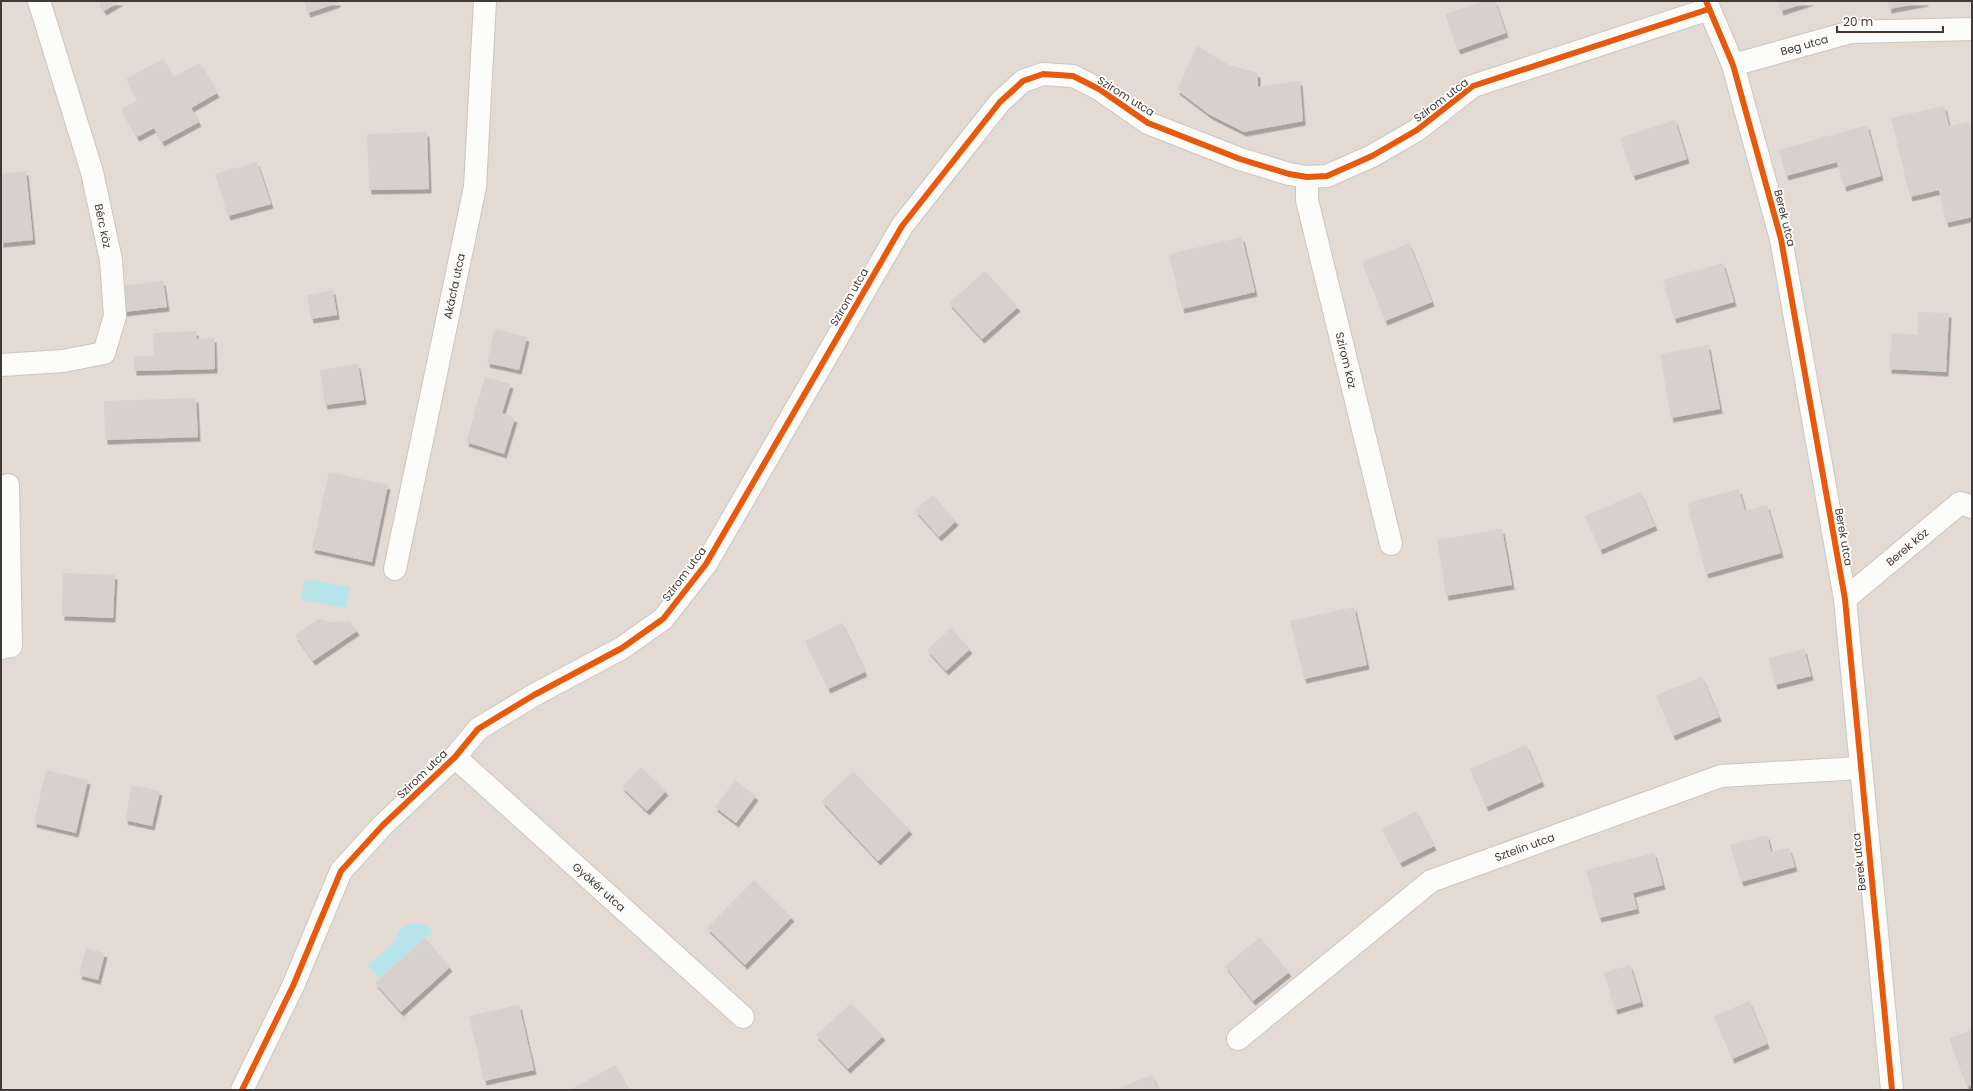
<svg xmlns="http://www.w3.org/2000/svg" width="1973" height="1091" viewBox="0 0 1973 1091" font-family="Poppins,sans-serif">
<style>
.residential{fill:#e2dad3}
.water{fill:#b7e3eb}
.building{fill:#d6d1cd;filter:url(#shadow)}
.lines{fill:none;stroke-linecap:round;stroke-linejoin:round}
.minor-casing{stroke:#cac6c2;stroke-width:24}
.minor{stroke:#fcfcfb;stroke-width:22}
.cycleway-casing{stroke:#fff;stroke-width:8}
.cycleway{stroke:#e8590c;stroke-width:6}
.labels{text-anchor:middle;stroke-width:3.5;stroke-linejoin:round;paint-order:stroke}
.street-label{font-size:11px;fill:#433934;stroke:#fff}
</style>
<defs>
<filter id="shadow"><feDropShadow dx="2.5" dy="4.5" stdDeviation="0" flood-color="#0004"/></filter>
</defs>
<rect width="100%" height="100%" fill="#eeeae6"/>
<path class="residential" d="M1,1H1972V1090H1Z"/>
<path class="water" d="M305,579L350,587L346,608L301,600Z
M414,923L427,926L433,931L379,978L368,965C376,958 385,951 392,944C401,935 394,927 414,923Z"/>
<path class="building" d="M98,1H121L104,11Z
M304,1H338V3L308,13Z
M1484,1H1495L1506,33L1458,50L1445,14Z
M1778,1H1812L1781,11Z
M1888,1H1926V2L1889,9Z
M1197,46L1229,65L1258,73V87L1300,81L1303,121L1244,132L1210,115L1177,90Z
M163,59L173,77L200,63L217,93L191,108L199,122L162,142L154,128L137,137L121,109L138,100L126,79Z
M1944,106L1949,126L1969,122L1972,133V217L1946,223L1939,190L1910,197L1891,118Z
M1675,120L1687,159L1633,176L1620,138Z
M1867,125L1881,176L1844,187L1837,162L1786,176L1779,150Z
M427,132L429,189L369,190L367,134Z
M257,162L271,204L228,216L215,174Z
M26,171L33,240L1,243V174Z
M1242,237L1255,292L1182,309L1169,254Z
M1409,243L1432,302L1385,321L1362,262Z
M1723,263L1734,302L1674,319L1663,280Z
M985,271L1018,307L982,339L949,303Z
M163,281L167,307L123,312L120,286Z
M333,290L337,315L311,319L307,295Z
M1918,312L1949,313L1946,372L1889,369L1892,333L1917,335Z
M494,329L527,337L519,370L487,363Z
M196,331L197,339L214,338L215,369L134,371V356H154L153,333Z
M1708,345L1720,409L1671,418L1660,354Z
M358,364L364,400L325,405L320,370Z
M485,377L511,384L502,413L515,418L504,454L466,442Z
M196,398L198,437L105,440L104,401Z
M329,472L388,485L372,562L312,549Z
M1739,489L1745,511L1767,505L1781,553L1706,574L1687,503Z
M1640,492L1655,526L1600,550L1585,516Z
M933,495L956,521L939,537L915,510Z
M1502,529L1512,585L1446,596L1437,540Z
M63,573L115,575L113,618L62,616Z
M1354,607L1367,665L1304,679L1290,621Z
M319,619L330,622L350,621L357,631L313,661L295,635Z
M842,623L865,672L828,689L805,641Z
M951,628L970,649L946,671L927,650Z
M1804,649L1811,676L1775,685L1769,658Z
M1702,677L1719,717L1673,736L1656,695Z
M1526,745L1542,782L1486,807L1470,769Z
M641,767L666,791L647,811L622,787Z
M46,770L88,780L76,833L34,823Z
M853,771L910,830L878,861L822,801Z
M735,780L756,796L736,823L715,807Z
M132,785L160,791L152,826L125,820Z
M1416,811L1434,846L1400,863L1382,829Z
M1767,835L1771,852L1789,848L1795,867L1741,882L1730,845Z
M1654,853L1663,885L1633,893L1637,909L1599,918L1586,870Z
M754,880L792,917L745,965L707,928Z
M1260,937L1289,972L1253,1001L1225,966Z
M425,938L450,967L401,1012L375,983Z
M86,948L105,953L98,980L79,975Z
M1630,965L1641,1002L1615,1010L1604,973Z
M1749,1001L1767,1044L1732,1059L1714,1016Z
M851,1003L883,1036L848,1069L816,1035Z
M519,1005L534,1070L484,1081L469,1016Z
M1972,1030V1085L1967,1087L1949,1038Z
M615,1065L629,1090H570Z
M1152,1075L1158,1090H1114Z"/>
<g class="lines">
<defs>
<g id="minor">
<path d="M1706,1L1733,65L1781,239L1845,599L1892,1090"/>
<path id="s1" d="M1733,65L1851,32L1972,29"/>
<path id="s2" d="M1307,177V200L1391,544"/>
<path d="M1,365L63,361L104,353L115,316L111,260L92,172L39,1"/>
<path id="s3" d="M395,569L475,187L485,1"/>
<path id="s4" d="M1845,599L1960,503L1972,507"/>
<path d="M1,648L11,646L8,485"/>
<path id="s5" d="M455,757L743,1017"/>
<path id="s6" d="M1238,1039L1431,881L1721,776L1860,768"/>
<path d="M242,1090L293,986L341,871L383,825L455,757L478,729L534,695L622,648L663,619L706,564L902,226L1000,102L1023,81L1043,74L1073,76L1099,89L1148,123L1240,159L1289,174L1307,177L1327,176L1372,156L1417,130L1473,86L1709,9"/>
</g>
</defs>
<use href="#minor" class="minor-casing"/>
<use href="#minor" class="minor"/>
<defs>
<path id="cycleway" d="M1706,1L1733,65L1781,239L1845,599L1892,1090
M242,1090L293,986L341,871L383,825L455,757L478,729L534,695L622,648L663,619L706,564L902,226L1000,102L1023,81L1043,74L1073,76L1099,89L1148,123L1240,159L1289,174L1307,177L1327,176L1372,156L1417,130L1473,86L1709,9"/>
</defs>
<use href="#cycleway" class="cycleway-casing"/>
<use href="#cycleway" class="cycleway"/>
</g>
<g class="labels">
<g class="street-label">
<text dy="4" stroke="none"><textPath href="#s1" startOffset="74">Beg utca</textPath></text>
<text transform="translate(1126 96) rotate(32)" y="4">Szirom utca</text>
<text transform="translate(1441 100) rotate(-37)" y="4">Szirom utca</text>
<text transform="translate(1785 218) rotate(76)" y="4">Berek utca</text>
<text transform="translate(103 226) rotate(78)" y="4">Bérc köz</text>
<text dy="4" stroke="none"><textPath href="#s3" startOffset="289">Akácfa utca</textPath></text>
<text transform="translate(849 297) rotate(-60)" y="4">Szirom utca</text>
<text dy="4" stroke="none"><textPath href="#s2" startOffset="188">Szirom köz</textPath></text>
<text transform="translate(1844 537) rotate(80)" y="4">Berek utca</text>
<text dy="4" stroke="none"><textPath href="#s4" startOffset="81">Berek köz</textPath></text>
<text transform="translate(684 574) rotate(-53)" y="4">Szirom utca</text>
<text transform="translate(422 774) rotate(-44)" y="4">Szirom utca</text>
<text dy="4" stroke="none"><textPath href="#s6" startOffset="349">Sztelin utca</textPath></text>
<text transform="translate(1859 862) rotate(-96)" y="4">Berek utca</text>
<text dy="4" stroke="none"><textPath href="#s5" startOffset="194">Gyökér utca</textPath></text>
</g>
</g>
<rect width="1973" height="1091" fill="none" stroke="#433934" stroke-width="4"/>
<path d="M1837 26v6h106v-6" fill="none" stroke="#433934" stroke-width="2"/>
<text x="1843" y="26" font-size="12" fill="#433934" stroke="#ffffff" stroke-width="3" paint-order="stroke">20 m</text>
</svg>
